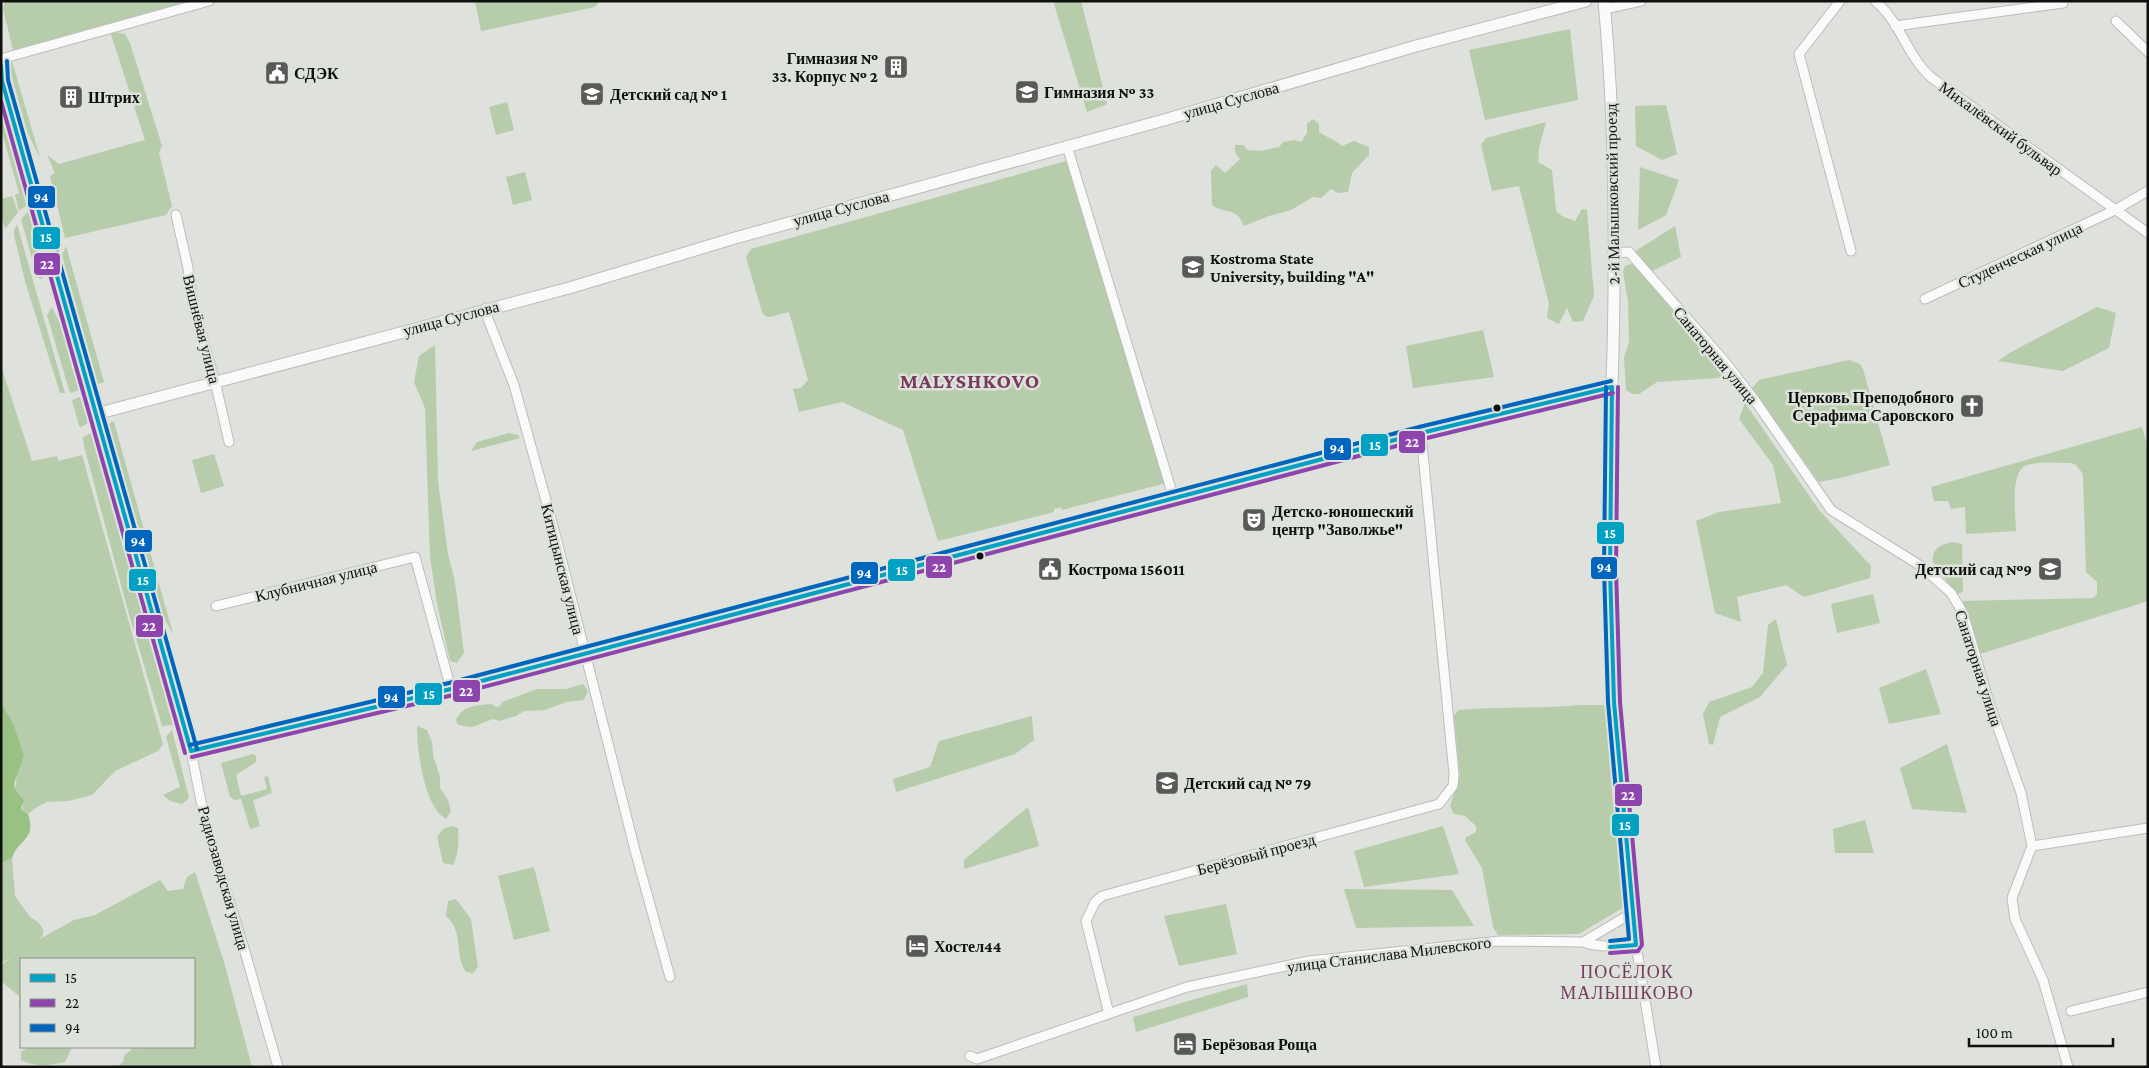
<svg xmlns="http://www.w3.org/2000/svg" width="2149" height="1068" viewBox="0 0 2149 1068" font-family="'Crimson Pro',serif">
<style>
.green{fill:#b6ccaa}
.water{fill:#9ac184}
.lines{fill:none;stroke-linecap:round;stroke-linejoin:round}
.street-casing{stroke:#bbbdb9;stroke-width:11}
.secondary-casing{stroke:#bbbdb9;stroke-width:13}
.street{stroke:#fafafa;stroke-width:9}
.secondary{stroke:#fafafa;stroke-width:11}
.bus-1-casing{stroke:#dde2db;stroke-width:8}
.bus-2-casing{stroke:#dde2db;stroke-width:8}
.bus-3-casing{stroke:#dde2db;stroke-width:8}
.bus-1{stroke:#01a1c4;stroke-width:4}
.bus-2{stroke:#8e44ad;stroke-width:4}
.bus-3{stroke:#0065bd;stroke-width:4}
.bus-dot{fill:#0f110e;stroke:#dde2db;stroke-width:2}
.labels{text-anchor:middle;stroke-width:5;stroke-linejoin:round;paint-order:stroke}
.poi-label{font-size:16px;font-weight:bold;fill:#0f110e;stroke:#dde2db;text-anchor:start}
.street-label{font-size:16px;fill:#0f110e;stroke:#dde2db}
.neighbourhood-label{font-size:18px;letter-spacing:1px;fill:#793a60;stroke:#dde2db}
.district-label{font-size:21px;font-weight:bold;letter-spacing:1px;fill:#793a60;stroke:#dde2db}
.line-badge{stroke:#dde2db;stroke-width:2}
.badge-label{font-size:14px;text-anchor:middle;font-weight:bold;fill:#fff}
</style>
<rect width="100%" height="100%" fill="#dee1dc"/>
<path class="green" d="M5,1H189L13,50L3,9Z
M475,1H599L595,7L481,31Z
M1055,1H1081L1107,104L1087,112L1054,4Z
M1570,29L1578,100L1485,120L1469,50Z
M110,31L125,34L130,43L162,146L159,153L172,206L166,215L65,238L50,176L55,173L47,155L59,164L145,140Z
M12,61L40,158L28,134L9,67Z
M507,102L514,130L496,135L489,107Z
M1666,105L1677,154L1662,160L1636,146L1635,106Z
M1,110L27,205L19,211L15,195L19,193L1,129Z
M1313,119L1319,124V132C1327,138 1335,139 1342,146L1354,141L1369,147V155L1352,173L1348,192L1338,193L1331,189L1321,198L1313,197L1291,210L1269,216L1244,226C1236,206 1226,215 1212,205L1211,171L1216,165L1225,173L1240,159L1235,152V145H1244L1247,150L1261,151L1279,147L1283,142L1294,140L1301,142L1307,133V124Z
M1546,122L1539,148L1538,162L1552,170L1556,211L1562,216L1575,221L1582,209L1587,210L1594,296L1583,321L1573,322L1567,308L1559,324L1547,318L1549,304L1519,186L1492,191L1481,145L1486,138Z
M1066,161L1166,483L1062,510L1061,507L1054,509V512L938,541L903,430L842,402L799,412L793,389L801,388L808,380L789,312L770,317L765,316L762,312L746,257L751,249Z
M1640,167L1679,180L1666,215L1638,230Z
M525,172L532,200L513,205L506,177Z
M12,196L18,212L5,229L1,215V199Z
M29,211L41,253L43,278L40,279L37,277L21,219Z
M17,224L65,393H60L25,281L14,235V231Z
M1675,226L1681,257L1652,271L1634,252Z
M66,246L104,382L98,384L62,255Z
M1631,264L1638,268L1723,366L1726,370L1724,376L1718,378L1657,382L1639,394H1632L1626,390L1624,358L1629,342L1628,301L1623,272L1625,266Z
M52,307L61,326L79,390L71,393L69,390L47,315Z
M2097,307L2116,313L2109,348L2063,371L1998,361L2011,352Z
M1483,330L1494,377L1413,388L1406,346Z
M435,345L438,481L448,554L455,582L464,653L457,663L450,661L437,604L430,557L425,408L414,382L419,356Z
M1849,360L1860,364L1863,369L1890,465L1840,478L1819,482L1752,388L1759,380Z
M1,366L32,461L57,456L58,461L82,455L163,744L158,751L115,771L92,795L69,801L47,802L37,807L28,814L23,811L22,797L15,789L17,775L8,714L1,701Z
M80,397L88,423L81,427L79,426L72,400Z
M1745,403L1819,510L1871,566L1870,578L1804,597L1786,585L1737,597L1741,622L1715,613L1696,521L1719,512L1781,503L1773,465L1739,419Z
M112,422H114L173,634L163,616L109,424Z
M2142,427L2148,448V601L1980,654L1963,601L2093,598L2097,594V582L2086,572L2083,474L2076,465L2071,463C2057,463 2040,461 2027,465C2009,471 2016,515 2016,531L1966,534L1965,507L1951,509L1948,501H1934L1931,487Z
M91,433L173,725L162,726L128,611L84,446L83,437Z
M509,433L518,435L520,438L471,451L477,442Z
M214,454L224,486L201,493L192,460Z
M1953,542L1962,544L1963,592L1956,594L1933,562C1931,549 1941,544 1953,542Z
M1873,594L1880,623L1837,633L1831,604Z
M1776,619L1787,665L1760,697L1720,717L1713,745L1709,744L1703,714L1709,702L1752,687L1763,673L1768,625Z
M1926,669L1941,714L1889,724L1879,688Z
M583,684L588,691L584,700L566,702L545,710L524,711L516,716L499,721L493,719L472,727L463,726L457,724L456,720C462,706 477,705 491,704L497,707L500,706L502,702L537,689H566Z
M1580,705H1604L1610,707L1611,750L1624,862V907L1579,934L1498,935L1493,927L1482,868L1465,840L1466,837L1476,832V826L1465,816L1454,814L1450,806L1460,776L1454,716L1458,710C1499,706 1540,709 1580,705Z
M1032,716L1034,740L1015,754L896,792L893,779L930,767L939,741Z
M417,726L427,730L432,742L433,755L440,777V788L448,800L451,811L446,819C424,807 417,750 417,726Z
M172,730L189,798L182,804L170,801L163,795L180,787L166,737Z
M1947,744L1967,813L1912,809L1900,768Z
M253,754L256,756V762L236,775L241,796L267,789L264,777L268,776L272,793L253,800L260,826L250,829L241,799L234,800L230,797L221,763Z
M1028,807L1039,846L964,869V860Z
M1865,820L1874,853H1835L1833,829Z
M451,826L458,828C459,843 459,852 453,865L443,863L437,837L443,829Z
M1443,826L1459,874L1364,887L1354,851Z
M12,858L15,896L30,917L38,922L43,929V935L38,940L74,920L95,915L160,880L168,891L183,889L187,877L195,872L224,962L252,1067H117L123,1062L124,1056L133,1048L140,1049L137,1047H194V959H21V1010L19,1008V996L1,981V965L12,957L1,963V863Z
M534,867L550,931L514,940L498,876Z
M1344,889L1452,890L1474,926L1356,928Z
M456,899L471,919L478,967L473,973L466,972C453,953 465,933 446,916L448,901Z
M1226,904L1237,954L1179,966L1164,916Z
M1247,984L1248,997L1136,1032L1133,1017Z
M28,1047H72L65,1062C47,1065 39,1068 21,1060V1052Z"/>
<path class="water" d="M1,701L13,724L24,755L14,784L15,789L24,800L21,808L23,811L28,814C37,840 18,839 12,858L1,863Z"/>
<g class="lines">
<defs>
<path id="street" d="M1840,1L1799,54L1851,251
M1875,1C1901,22 1907,57 1932,78L2148,233
M1604,9L1641,1
M2116,21L2148,52
M1895,26L2063,3
M1,59L209,1
M1067,146L1174,499
M176,215L188,268L194,310L215,381L229,442
M1613,253L1629,252L1726,363L1756,402L1831,510L1921,566L1951,593L1963,613L1989,702L2021,793L2032,846L2012,898L2015,919L2043,980L2068,1067
M1925,299L2115,210L2148,191
M486,308L488,319L514,385L552,522L636,854L670,977
M1612,387L1610,569L1614,702L1636,945L1656,1067
M216,606L415,557L451,689
M191,751L206,826L243,945L278,1067
M2032,846L2148,828
M1583,942L1632,913
M2071,1011L2148,992
M1109,1014L1086,921L1095,902L1102,896L1439,804L1453,786L1454,774L1421,433
M970,1056L977,1059L1187,987L1309,961L1500,941L1583,942C1600,948 1617,946 1636,945"/>
<path id="secondary" d="M1,61L2,81L191,751L451,689L1421,433L1612,387C1616,259 1616,129 1604,1
M96,414L569,288L735,238L1164,120L1416,46L1586,1"/>
</defs>
<use href="#street" class="street-casing"/>
<use href="#secondary" class="secondary-casing"/>
<use href="#street" class="street"/>
<use href="#secondary" class="secondary"/>
<defs>
<path id="bus-1" d="M1,66L2,81L191,751
M191,751L451,689L1421,433L1612,387
M1610,947L1636,945L1614,702L1610,569L1612,387"/>
<path id="bus-2" d="M1,101L185,753
M192,757L453,695L1423,439L1613,393
M1610,953L1638,951L1642,945L1620,702L1616,569L1618,387"/>
<path id="bus-3" d="M7,61L8,80L197,749
M1606,387L1604,569L1608,702L1629,939L1610,941
M190,745L449,683L1419,427L1611,381"/>
</defs>
<use href="#bus-1" class="bus-1-casing"/>
<use href="#bus-2" class="bus-2-casing"/>
<use href="#bus-3" class="bus-3-casing"/>
<use href="#bus-1" class="bus-1"/>
<use href="#bus-2" class="bus-2"/>
<use href="#bus-3" class="bus-3"/>
</g>
<defs>
<symbol id="building-square" viewBox="-11 -11 22 22"><rect x="-9" y="-9" width="18" height="18" rx="4" fill="#575a56" stroke="#dde2db"/><path d="M-4-6H4V6H1V3H-1V6H-4ZM-2.5-4.3h1.7v1.8h-1.7ZM.8-4.3h1.7v1.8H.8ZM-2.5-1h1.7V.8h-1.7ZM.8-1h1.7V.8H.8Z" fill="#fff"/></symbol>
<symbol id="civic-square" viewBox="-11 -11 22 22"><rect x="-9" y="-9" width="18" height="18" rx="4" fill="#575a56" stroke="#dde2db"/><path d="M-.6-6.5H3V-4.5H.6V-3L4-1V1h2V6H-6V1h2V-1L-.6-3ZM-1.2 2.5V6h2.4V2.5Z" fill="#fff"/></symbol>
<symbol id="school-square" viewBox="-11 -11 22 22"><rect x="-9" y="-9" width="18" height="18" rx="4" fill="#575a56" stroke="#dde2db"/><path d="M0-5L7-2L0 1L-7-2ZM-4 1L0 2.5L4 1V4Q0 6-4 4Z" fill="#fff"/></symbol>
<symbol id="university-square" viewBox="-11 -11 22 22"><rect x="-9" y="-9" width="18" height="18" rx="4" fill="#575a56" stroke="#dde2db"/><path d="M0-5L7-2L0 1L-7-2ZM-4 1L0 2.5L4 1V4Q0 6-4 4Z" fill="#fff"/></symbol>
<symbol id="church-square" viewBox="-11 -11 22 22"><rect x="-9" y="-9" width="18" height="18" rx="4" fill="#575a56" stroke="#dde2db"/><path d="M-1.2-6h2.4v3.5h3.3v2.4h-3.3V6h-2.4V-.1h-3.3v-2.4h3.3Z" fill="#fff"/></symbol>
<symbol id="theatre-square" viewBox="-11 -11 22 22"><rect x="-9" y="-9" width="18" height="18" rx="4" fill="#575a56" stroke="#dde2db"/><path d="M-5-5.5Q0-4 5-5.5V0Q5 5 0 6Q-5 5-5 0ZM-3.3-2.5H-1v1.5H-3.3ZM1-2.5H3.3v1.5H1ZM-2.8 1Q0 5.5 2.8 1Z" fill="#fff"/></symbol>
<symbol id="hotel-square" viewBox="-11 -11 22 22"><rect x="-9" y="-9" width="18" height="18" rx="4" fill="#575a56" stroke="#dde2db"/><path d="M-6-4.5h1.5V1H6V5H4.5V3h-9V5H-6ZM-4 0a1.8 1.8 0 1 1 3.6 0ZM.5 0V-2.5h3Q6-2.5 6 0Z" fill="#fff"/></symbol>
</defs>
<g fill-rule="evenodd">
<use href="#building-square" x="882" y="53" width="28" height="28"/>
<use href="#civic-square" x="263" y="59" width="28" height="28"/>
<use href="#school-square" x="1013" y="78" width="28" height="28"/>
<use href="#school-square" x="578" y="80" width="28" height="28"/>
<use href="#building-square" x="57" y="83" width="28" height="28"/>
<use href="#university-square" x="1179" y="253" width="28" height="28"/>
<use href="#church-square" x="1958" y="392" width="28" height="28"/>
<use href="#theatre-square" x="1240" y="506" width="28" height="28"/>
<use href="#civic-square" x="1036" y="555" width="28" height="28"/>
<use href="#school-square" x="2036" y="555" width="28" height="28"/>
<use href="#school-square" x="1153" y="769" width="28" height="28"/>
<use href="#hotel-square" x="903" y="932" width="28" height="28"/>
<use href="#hotel-square" x="1171" y="1030" width="28" height="28"/>
</g>
<g class="bus-dot">
<circle cx="1497" cy="408" r="4.5"/>
<circle cx="980" cy="556" r="4.5"/>
</g>
<g class="labels">
<g class="poi-label">
<text x="878" y="64" text-anchor="end">Гимназия №<tspan x="878" dy="18">33. Корпус № 2</tspan></text>
<text x="294" y="79">СДЭК</text>
<text x="1044" y="98">Гимназия № 33</text>
<text x="610" y="100">Детский сад № 1</text>
<text x="88" y="103">Штрих</text>
<text x="1210" y="264">Kostroma State<tspan x="1210" dy="18">University, building "A"</tspan></text>
<text x="1954" y="403" text-anchor="end">Церковь Преподобного<tspan x="1954" dy="18">Серафима Саровского</tspan></text>
<text x="1272" y="517">Детско-юношеский<tspan x="1272" dy="18">центр "Заволжье"</tspan></text>
<text x="1068" y="575">Кострома 156011</text>
<text x="2032" y="575" text-anchor="end">Детский сад №9</text>
<text x="1184" y="789">Детский сад № 79</text>
<text x="934" y="952">Хостел44</text>
<text x="1202" y="1050">Берёзовая Роща</text>
</g>
<g class="street-label">
<text transform="translate(1231 100) rotate(-16)" y="6">улица Суслова</text>
<text transform="translate(2001 128) rotate(36)" y="6">Михалёвский бульвар</text>
<text transform="translate(1612 194) rotate(-91)" y="6">2-й Малышковский проезд</text>
<text transform="translate(841 208) rotate(-15)" y="6">улица Суслова</text>
<text transform="translate(2020 255) rotate(-25)" y="6">Студенческая улица</text>
<text transform="translate(451 318) rotate(-15)" y="6">улица Суслова</text>
<text transform="translate(202 329) rotate(76)" y="6">Вишнёвая улица</text>
<text transform="translate(1716 355) rotate(50)" y="6">Санаторная улица</text>
<text transform="translate(563 569) rotate(76)" y="6">Китицынская улица</text>
<text transform="translate(316 581) rotate(-14)" y="6">Клубничная улица</text>
<text transform="translate(1979 668) rotate(72)" y="6">Санаторная улица</text>
<text transform="translate(1256 854) rotate(-15)" y="6">Берёзовый проезд</text>
<text transform="translate(224 878) rotate(74)" y="6">Радиозаводская улица</text>
<text transform="translate(1389 954) rotate(-7)" y="6">улица Станислава Милевского</text>
</g>
<g class="neighbourhood-label">
<text x="1627" y="978">ПОСЁЛОК<tspan x="1627" dy="21">МАЛЫШКОВО</tspan></text>
</g>
<g class="district-label">
<text x="970" y="388">MALYSHKOVO</text>
</g>
</g>
<g class="line-badge">
<rect x="27" y="185" width="29" height="24" rx="5" fill="#0065bd"/>
<rect x="32" y="226" width="29" height="24" rx="5" fill="#01a1c4"/>
<rect x="33" y="252" width="28" height="24" rx="5" fill="#8e44ad"/>
<rect x="1398" y="430" width="28" height="24" rx="5" fill="#8e44ad"/>
<rect x="1360" y="433" width="29" height="24" rx="5" fill="#01a1c4"/>
<rect x="1323" y="437" width="29" height="24" rx="5" fill="#0065bd"/>
<rect x="1596" y="521" width="29" height="24" rx="5" fill="#01a1c4"/>
<rect x="124" y="529" width="29" height="24" rx="5" fill="#0065bd"/>
<rect x="925" y="555" width="28" height="24" rx="5" fill="#8e44ad"/>
<rect x="1590" y="556" width="28" height="24" rx="5" fill="#0065bd"/>
<rect x="887" y="558" width="29" height="24" rx="5" fill="#01a1c4"/>
<rect x="850" y="561" width="29" height="24" rx="5" fill="#0065bd"/>
<rect x="128" y="568" width="29" height="24" rx="5" fill="#01a1c4"/>
<rect x="135" y="614" width="29" height="24" rx="5" fill="#8e44ad"/>
<rect x="452" y="679" width="29" height="24" rx="5" fill="#8e44ad"/>
<rect x="414" y="682" width="29" height="24" rx="5" fill="#01a1c4"/>
<rect x="377" y="685" width="29" height="24" rx="5" fill="#0065bd"/>
<rect x="1614" y="783" width="29" height="24" rx="5" fill="#8e44ad"/>
<rect x="1611" y="813" width="29" height="24" rx="5" fill="#01a1c4"/>
</g>
<g class="badge-label">
<text x="41" y="202">94</text>
<text x="46" y="242">15</text>
<text x="47" y="269">22</text>
<text x="1412" y="447">22</text>
<text x="1375" y="450">15</text>
<text x="1337" y="453">94</text>
<text x="1610" y="538">15</text>
<text x="138" y="546">94</text>
<text x="939" y="572">22</text>
<text x="1604" y="572">94</text>
<text x="902" y="575">15</text>
<text x="864" y="578">94</text>
<text x="143" y="585">15</text>
<text x="149" y="631">22</text>
<text x="466" y="696">22</text>
<text x="429" y="699">15</text>
<text x="391" y="702">94</text>
<text x="1628" y="800">22</text>
<text x="1625" y="830">15</text>
</g>
<rect width="2149" height="1068" fill="none" stroke="#0f110e" stroke-width="5"/>
<rect x="20" y="958" width="175" height="90" fill="#dde2db" stroke="#8b8e89"/>
<rect x="30" y="974" width="25" height="8" fill="#01a1c4" stroke="#8b8e89"/>
<text x="65" y="983" font-size="15" fill="#0f110e">15</text>
<rect x="30" y="999" width="25" height="8" fill="#8e44ad" stroke="#8b8e89"/>
<text x="65" y="1008" font-size="15" fill="#0f110e">22</text>
<rect x="30" y="1024" width="25" height="8" fill="#0065bd" stroke="#8b8e89"/>
<text x="65" y="1033" font-size="15" fill="#0f110e">94</text>
<path d="M1969 1038v8h144v-8" fill="none" stroke="#0f110e" stroke-width="2.5"/>
<text x="1976" y="1038" font-size="15" fill="#0f110e" stroke="#dde2db" stroke-width="4" paint-order="stroke">100 m</text>
</svg>
